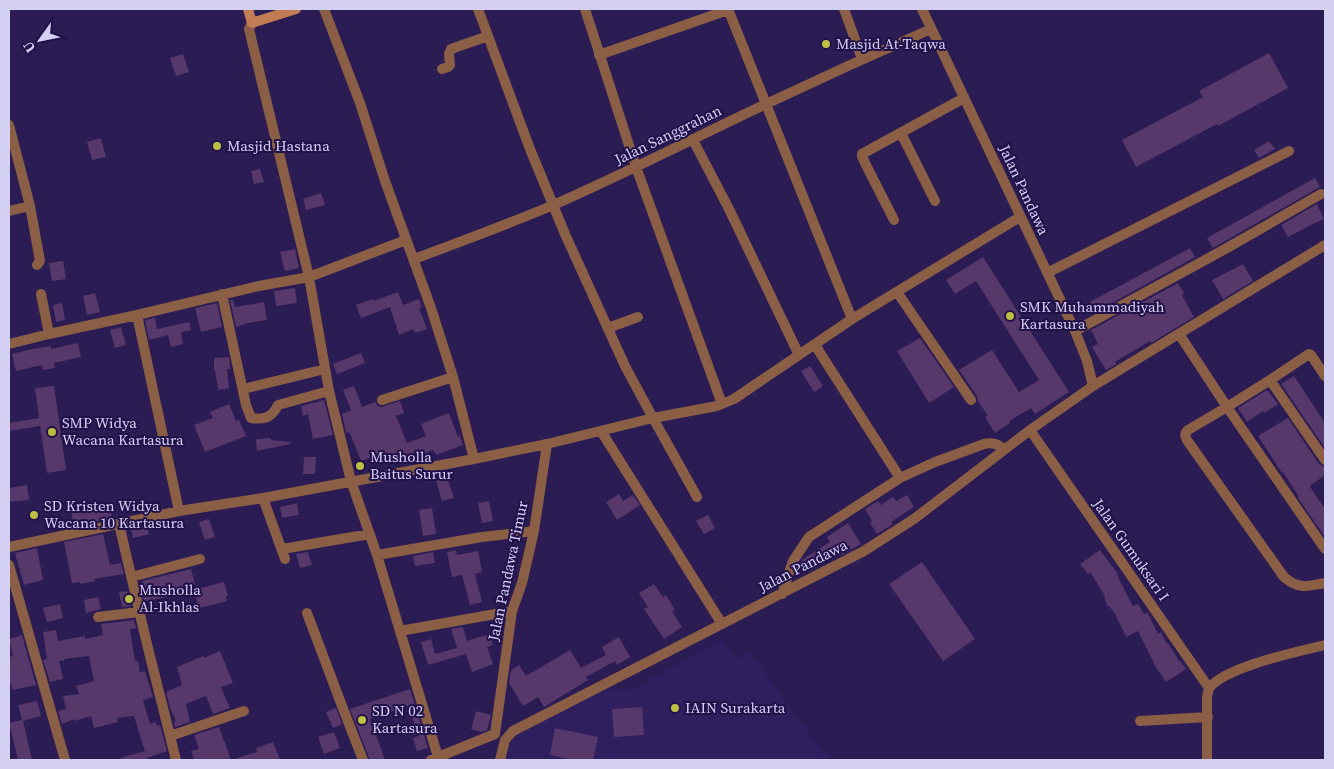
<svg xmlns="http://www.w3.org/2000/svg" width="1334" height="769" viewBox="0 0 1334 769" font-family="'Source Serif 4',serif">
<style>
.built{fill:#301f5f}
.building{fill:#56386a}
.lines{fill:none;stroke-linecap:round;stroke-linejoin:round}
.minor{stroke:#8a5f46;stroke-width:10}
.secondary{stroke:#c17c54;stroke-width:10}
.poi-dot{fill:#bcbf44;stroke:#221149;stroke-width:2}
.labels{text-anchor:middle;stroke-width:4;stroke-linejoin:round;paint-order:stroke}
.poi-label{font-size:15px;fill:#d4d0f4;stroke:#221149;text-anchor:start}
.street-label{font-size:15px;fill:#d4d0f4;stroke:#221149}
</style>
<rect width="100%" height="100%" fill="#2b1c54"/>
<path class="built" d="M722,639L736,660L748,650L829,760H506L509,745L525,725L593,690L633,689Z"/>
<path class="building" d="M1269,53L1288,88L1218,126L1217,124L1136,167L1122,140L1203,97L1199,91Z
M183,54L189,72L176,76L170,58Z
M101,138L106,157L92,160L87,142Z
M1269,141L1275,149L1259,158L1254,150Z
M260,169L264,182L254,184L251,171Z
M1315,178L1320,187L1213,248L1207,238Z
M321,193L325,205L306,210L303,199Z
M1317,204L1324,219L1315,223L1288,237L1281,225Z
M1190,248L1195,257L1096,312L1090,302Z
M295,249L299,268L285,271L280,252Z
M983,257L1069,392L1035,414L1031,408L1009,421L1010,423L995,433L985,417L988,416L978,401L977,396L959,370L992,350L1019,392L1039,380L976,281L955,294L946,280Z
M63,261L66,279L52,281L49,263Z
M1243,264L1253,281L1223,299L1212,280Z
M1178,283L1184,293L1182,295L1194,317L1151,343L1150,341L1128,354L1115,362L1117,364L1106,370L1092,347L1098,344L1091,330Z
M295,288L297,303L276,306L274,291Z
M398,292L403,305L419,299L422,307L419,308L427,329L415,333L413,329L399,335L390,307L361,318L356,305L373,299L374,301Z
M95,293L100,312L87,315L83,296Z
M230,300H233L235,307L264,302L267,320L248,323L236,327Z
M62,303L65,320L56,322L53,305Z
M217,303L222,327L201,332L195,308Z
M155,318L157,329L189,322L191,330L181,332L183,344L171,347L168,335L149,340L145,320Z
M121,327L126,345L115,348L110,330Z
M920,338L954,387L929,403L897,351Z
M78,343L81,357L54,363L55,368L43,370L42,365L16,371L12,354L32,349L51,346V349Z
M361,353L365,363L337,374L333,364Z
M229,357L230,369H227L229,388L218,390L215,370H214V358Z
M810,366L823,386L814,392L801,371Z
M1294,376L1325,423V448L1281,384Z
M54,386L66,470L47,473L40,426L9,431V423L39,418L35,388Z
M354,386L362,407L375,402L378,406L381,407L400,401L404,413L396,416L407,443L426,436L421,424L449,413L458,437L460,436L463,445L436,455L433,450L398,464L395,456L376,464L373,457L361,461L350,433L346,432L342,414L351,410L343,390Z
M1267,390L1278,404L1264,413L1263,411L1247,422L1238,408Z
M324,400L333,435L313,439L308,414L303,416L301,406Z
M229,404L236,421L239,420L246,436L205,452L194,425L213,418L210,412Z
M1288,418L1319,464L1325,467V475L1311,485V486L1310,487L1325,509V537L1298,498L1299,497L1283,472L1282,473L1258,436Z
M271,438V440L290,442V444L257,451L256,439Z
M304,457H316L315,474H303Z
M447,477L454,498L442,501L436,481Z
M27,485L29,500L9,502V488Z
M619,494L623,501L633,495L640,505L617,520L606,502Z
M907,495L914,507L891,522L893,524L877,534L870,523L872,521L865,509L878,501L881,505L893,497L896,501Z
M489,501L493,521L482,523L478,503Z
M297,503L299,515L282,518L280,507Z
M110,507L112,518L74,526L71,511L84,508V512Z
M432,508L436,534L423,536L419,510Z
M708,515L715,528L704,534L696,521Z
M209,519L215,537L205,540L199,522Z
M848,523L861,544L839,556L837,552L805,572L800,563L803,559L830,542L827,537Z
M147,525L149,534L133,538L131,529Z
M103,534L110,565L121,563L124,574L94,579L95,581L80,584V582L72,583L64,542Z
M37,548L43,580L24,585L15,553Z
M456,550L457,555L478,551L482,572L475,574L482,602L470,605L462,575L452,577L447,552Z
M1100,550L1118,574L1117,575L1121,583L1133,606L1138,604L1144,614L1147,612L1158,634L1161,632L1167,644L1168,643L1179,661H1180L1186,669L1166,682L1159,671H1158L1138,631L1126,637L1115,614L1109,606L1108,607L1104,597L1105,596L1090,572L1088,574L1080,564Z
M308,552L312,565L300,568L296,554Z
M433,552L435,563L415,566L413,556Z
M922,562L975,639L943,661L889,584Z
M191,569L195,584L167,591L169,596L144,602L141,588L144,587L142,581Z
M224,582L228,596H226L227,601L199,608L194,590Z
M654,584L663,597L666,595L675,610L672,611L682,627L664,639L644,609L648,607L639,593Z
M127,591L131,606L122,607L119,592Z
M98,597L101,609L86,613L84,600Z
M60,604L63,618L47,622L43,608Z
M134,620L136,628L130,629L135,661H138L140,672L145,671L153,697L143,700L150,724L156,722L157,726L160,725L167,751L147,758L134,716L117,718L118,722L94,728L91,716L75,721L74,719L62,724L58,711L66,709L63,696L79,694L76,686L94,681L89,656L64,659L65,660L59,661L63,679L50,682L43,660L47,659L43,632L56,630L58,641L85,636V639L103,635L101,624Z
M463,627L467,641L489,634L493,645L487,647L493,664L472,672L466,654L428,665L421,642L431,639L435,654L457,648L451,629Z
M22,635L36,685L13,690L10,681H9V657L13,656L9,639Z
M619,637L630,657L617,665L615,661L586,677L588,680L544,707L538,697L523,706L509,683L511,671L519,665L526,676L570,650L581,668L606,655L602,647Z
M220,651L233,683L221,687L230,708L213,714L206,696L203,697L186,704L190,722L175,727L174,722L176,721L170,708L166,692L182,685L177,667L203,656L204,658Z
M410,689L428,748L417,751L413,738L419,736L408,706L370,719L385,760H370L350,709Z
M37,701L41,716L23,721L32,760H18L9,723L22,720L18,705Z
M642,707L644,735L614,737L612,709Z
M336,708L342,724L333,728L326,712Z
M476,711L491,715L487,730L481,732L471,729Z
M219,727L231,760H194L191,751L199,749L194,735Z
M555,728L598,737L593,760H573L550,755Z
M334,732L340,748L324,754L318,737Z
M273,742L280,760H237V758L257,752L256,748Z
M145,751L148,760H121L120,758Z"/>
<g class="lines">
<path class="minor" d="M324,9L360,103L385,181L431,308L453,377L474,459
M478,9L530,149L565,234L625,366L653,418L697,497
M585,9L636,167L722,404
M728,9L852,319
M844,9L862,59
M922,9L1075,331L1087,361L1093,386
M252,23L249,29L309,277L329,391L351,481L377,555L482,537L534,531
M599,55L728,10
M442,69L448,67L450,65L449,54L451,49L488,36
M9,125L30,206L9,211
M901,133L935,201
M693,140L729,209L799,355
M30,206L40,261L37,265
M894,220L865,163L862,156V154L964,98
M414,259C460,242 506,225 551,206C624,174 694,138 766,104C821,78 876,53 931,29
M1047,273L1289,151
M897,292L971,400
M41,294L49,334
M222,294L246,405L251,418C264,420 272,418 278,405L329,391
M137,315L179,511
M608,328L638,317
M1075,331L1227,248L1321,194
M1179,334L1227,407L1325,549
M9,344L49,334L137,315L259,286L309,277L406,240
M815,345L900,478L935,462L984,444C993,442 997,444 1004,449
M1270,380L1309,354L1311,355L1325,376
M243,389L325,369
M382,400L453,377
M1030,430L1209,688
M601,431L722,624
M1325,460L1270,380L1227,407L1188,430C1183,434 1186,439 1189,443L1284,577C1299,590 1308,586 1325,583
M263,498L285,559
M119,524L146,640L176,760
M9,547L179,511L263,498L474,459L547,444L653,418L717,406L734,399L852,319L1020,217
M282,549L370,534
M377,555L438,757
M9,565L65,760
M131,577L200,559
M782,594L793,561L809,537L900,478
M307,613L342,706L363,760
M98,617L139,612
M400,631L512,611
M1209,688C1227,666 1297,652 1325,645
M1140,721L1208,717
M495,734L512,611L522,583L534,531L547,444
M170,736L244,711
M431,760L495,734
M500,760L505,740L513,731L864,551L914,519L1030,430L1093,386L1325,245
M1207,760V697L1209,688"/>
<path class="secondary" d="M248,9L252,23L296,9"/>
</g>
<g class="poi-dot">
<circle cx="826" cy="44" r="5"/>
<circle cx="217" cy="146" r="5"/>
<circle cx="1010" cy="316" r="5"/>
<circle cx="52" cy="432" r="5"/>
<circle cx="360" cy="466" r="5"/>
<circle cx="34" cy="515" r="5"/>
<circle cx="129" cy="599" r="5"/>
<circle cx="675" cy="708" r="5"/>
<circle cx="362" cy="720" r="5"/>
</g>
<g class="labels">
<g class="poi-label">
<text x="836" y="49">Masjid At-Taqwa</text>
<text x="227" y="151">Masjid Hastana</text>
<text x="1020" y="312">SMK Muhammadiyah<tspan x="1020" dy="17">Kartasura</tspan></text>
<text x="62" y="428">SMP Widya<tspan x="62" dy="17">Wacana Kartasura</tspan></text>
<text x="370" y="462">Musholla<tspan x="370" dy="17">Baitus Surur</tspan></text>
<text x="44" y="511">SD Kristen Widya<tspan x="44" dy="17">Wacana 10 Kartasura</tspan></text>
<text x="139" y="595">Musholla<tspan x="139" dy="17">Al-Ikhlas</tspan></text>
<text x="685" y="713">IAIN Surakarta</text>
<text x="372" y="716">SD N 02<tspan x="372" dy="17">Kartasura</tspan></text>
</g>
<g class="street-label">
<text transform="translate(668 135) rotate(-26)" y="5">Jalan Sanggrahan</text>
<text transform="translate(1024 190) rotate(65)" y="5">Jalan Pandawa</text>
<text transform="translate(1131 550) rotate(55)" y="5">Jalan Gumuksari I</text>
<text transform="translate(803 566) rotate(-27)" y="5">Jalan Pandawa</text>
<text transform="translate(508 571) rotate(-78)" y="5">Jalan Pandawa Timur</text>
</g>
</g>
<rect width="1334" height="769" fill="none" stroke="#d4d0f4" stroke-width="20"/>
<g transform="translate(40 40) rotate(237)" stroke="#221149" stroke-width="4" paint-order="stroke">
<path d="M0-4L9 19L0 12L-9 19Z" fill="#d4d0f4"/>
<text y="-8" font-size="14" font-weight="bold" text-anchor="middle" fill="#d4d0f4">U</text>
</g>
</svg>
